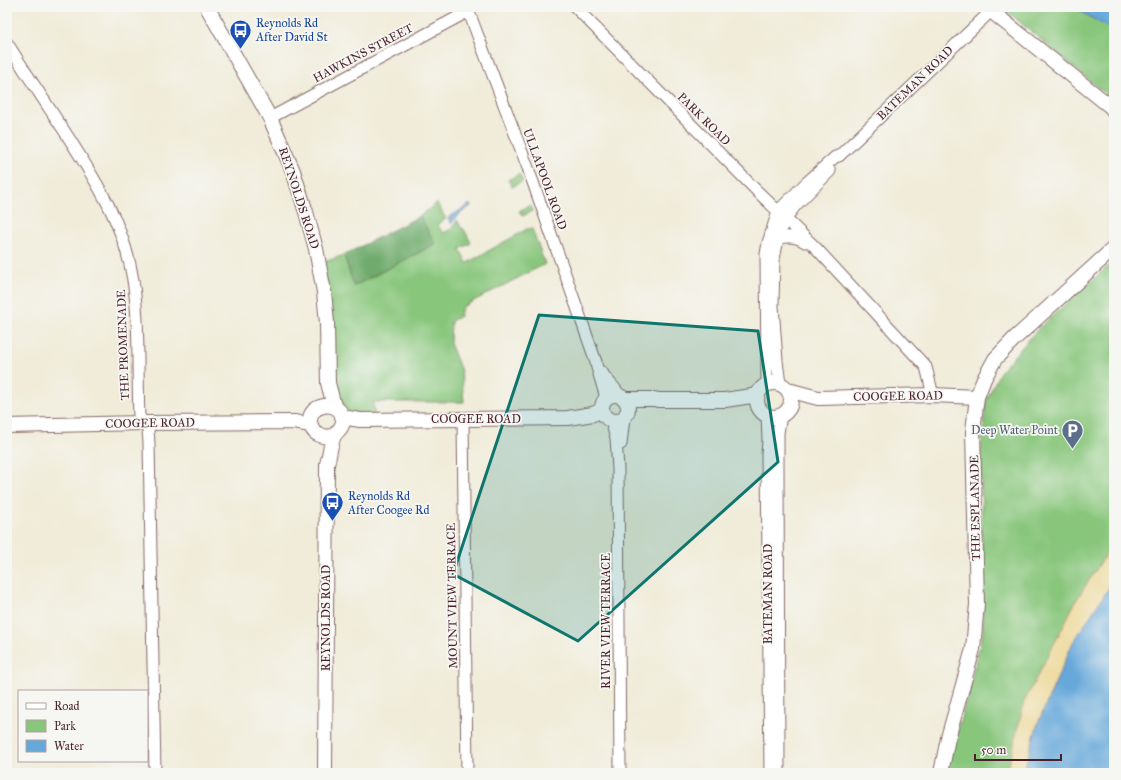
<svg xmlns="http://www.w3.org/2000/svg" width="1121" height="780" viewBox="0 0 1121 780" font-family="'IM FELL Great Primer',serif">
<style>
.green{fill:#88c67c;stroke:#697254}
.forest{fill:#6eab6c;stroke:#5c654c}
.sand{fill:#eeda9e;stroke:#9c7c64}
.water{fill:#66a8da;stroke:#586482}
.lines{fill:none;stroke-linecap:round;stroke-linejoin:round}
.minor-casing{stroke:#846768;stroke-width:13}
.tertiary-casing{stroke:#846768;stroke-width:16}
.minor{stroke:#fff;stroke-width:11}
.tertiary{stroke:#fff;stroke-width:14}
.marked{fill:#0f766e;fill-opacity:0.2;stroke:#0f766e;stroke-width:3;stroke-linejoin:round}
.labels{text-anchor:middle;stroke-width:3.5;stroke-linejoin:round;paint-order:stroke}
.transit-label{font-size:12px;fill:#164399;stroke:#f6f6f2;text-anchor:start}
.street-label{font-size:12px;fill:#4a1f2b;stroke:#f6f6f2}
.service-label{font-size:12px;fill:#4e5e75;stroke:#f6f6f2;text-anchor:end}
</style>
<rect width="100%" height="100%" fill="#f6f6f2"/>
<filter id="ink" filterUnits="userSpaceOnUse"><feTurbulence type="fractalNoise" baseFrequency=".025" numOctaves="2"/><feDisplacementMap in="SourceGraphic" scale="8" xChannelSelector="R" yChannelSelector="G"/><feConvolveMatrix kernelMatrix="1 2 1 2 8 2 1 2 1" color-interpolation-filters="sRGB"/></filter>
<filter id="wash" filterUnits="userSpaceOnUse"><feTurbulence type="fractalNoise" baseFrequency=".012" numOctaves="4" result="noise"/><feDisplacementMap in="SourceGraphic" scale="16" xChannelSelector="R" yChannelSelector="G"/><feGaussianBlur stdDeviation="0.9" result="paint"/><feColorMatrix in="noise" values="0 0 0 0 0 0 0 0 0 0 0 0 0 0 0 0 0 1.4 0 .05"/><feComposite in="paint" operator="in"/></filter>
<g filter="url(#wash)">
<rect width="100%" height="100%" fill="#f0ecd9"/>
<path class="green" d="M1002,7H1073L1114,31V101Z
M519,174L523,181L512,187L508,180Z
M437,203L446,219L437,224L443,233L453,228L457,220L462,229H464L471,243L460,249L467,263L527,229H532L545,264L462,307L460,316L451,321L450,343L461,371L464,402H373L375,420L334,406L319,264L344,255L354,286L435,244L420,216Z
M530,205L533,210L523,216L519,211Z
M1114,261V580L1023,773H947L948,763L969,690L983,632L981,451L986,401L1000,372L1038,329Z"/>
<path class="forest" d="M420,216L435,244L354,286L344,255Z"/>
<path class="sand" d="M1114,542V600L1041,773H1007L1024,702L1077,599Z"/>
<path class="water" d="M1073,7H1114V31Z
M470,204L471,206L457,216L451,224L448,218Z
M1114,580V773H1023L1038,723L1073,642Z"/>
</g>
<g filter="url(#ink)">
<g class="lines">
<defs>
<path id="minor" d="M467,7L528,168L596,362V364L606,398
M575,7L757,191L816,248L926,367L933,395
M7,43C26,73 45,102 65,132C95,179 124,223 133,280C140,324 137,371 139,416L148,430L149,443L155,773
M270,118L469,11
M779,238C788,236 797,236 805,242
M602,372C606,381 616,387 619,395
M780,384L777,361L773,306L774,259L778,239L785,219L796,205L830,171
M767,385L766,254L768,243L778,211L806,183L835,157L839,156L991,11
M767,415L768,440L767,455L770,773
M463,419L467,773
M611,421L616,438L618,469L620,773
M621,444L624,418
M779,773L778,458V433L781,415"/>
<path id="tertiary" d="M207,7L270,118L293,171L306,212L316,249L324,292L327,323L328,383L334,406
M986,7L1111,107L1114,112
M757 400a17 17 0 1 1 34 0a17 17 0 1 1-34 0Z
M788,390L818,398L933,395L977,397
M602 408a13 13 0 1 1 26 0a13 13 0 1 1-26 0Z
M625,399H654L658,400H725L758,395
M342,417L360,420L568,418L593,414L602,410
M7,426L143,423L294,422L311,425
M325,773L327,464C330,455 330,444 334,436C337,430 343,429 343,421C343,397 303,403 311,426C315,437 325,437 334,436
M941,773L948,738L973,649L977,604L973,431L977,397L984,379L995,359L1014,339L1114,248"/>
</defs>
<use href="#minor" class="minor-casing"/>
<use href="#tertiary" class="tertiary-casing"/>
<use href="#minor" class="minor"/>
<use href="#tertiary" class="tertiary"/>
</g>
</g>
<path class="marked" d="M539,315L758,331L778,462L578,641L453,574Z"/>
<defs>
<symbol id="bus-pin" viewBox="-11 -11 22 30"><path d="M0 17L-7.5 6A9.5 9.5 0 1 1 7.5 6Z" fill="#1a4fb4" stroke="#f6f6f2"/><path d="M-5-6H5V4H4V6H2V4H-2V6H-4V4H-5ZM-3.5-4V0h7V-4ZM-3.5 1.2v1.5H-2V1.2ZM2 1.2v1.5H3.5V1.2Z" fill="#fff"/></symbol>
<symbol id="parking-pin" viewBox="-11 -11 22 30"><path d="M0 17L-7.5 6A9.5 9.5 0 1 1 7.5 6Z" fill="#5c6f8a" stroke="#f6f6f2"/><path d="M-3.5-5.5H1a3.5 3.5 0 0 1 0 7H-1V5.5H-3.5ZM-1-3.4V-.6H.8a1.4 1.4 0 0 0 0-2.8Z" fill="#fff"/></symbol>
</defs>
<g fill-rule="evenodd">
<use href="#bus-pin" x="228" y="18" width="25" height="34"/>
<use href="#parking-pin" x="1060" y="418" width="25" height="34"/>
<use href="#bus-pin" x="320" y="490" width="25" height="34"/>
</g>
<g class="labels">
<g class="transit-label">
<text x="256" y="27">Reynolds Rd<tspan x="256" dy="14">After David St</tspan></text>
<text x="348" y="500">Reynolds Rd<tspan x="348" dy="14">After Coogee Rd</tspan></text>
</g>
<g class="street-label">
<text transform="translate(363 53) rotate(-28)" y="4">HAWKINS STREET</text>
<text transform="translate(915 83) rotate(-44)" y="4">BATEMAN ROAD</text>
<text transform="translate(704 119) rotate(45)" y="4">PARK ROAD</text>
<text transform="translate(545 179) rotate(70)" y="4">ULLAPOOL ROAD</text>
<text transform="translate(299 198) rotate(72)" y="4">REYNOLDS ROAD</text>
<text transform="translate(123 345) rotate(-92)" y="4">THE PROMENADE</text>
<text transform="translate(898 396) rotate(-1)" y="4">COOGEE ROAD</text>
<text x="476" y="423">COOGEE ROAD</text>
<text transform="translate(150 423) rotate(-1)" y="4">COOGEE ROAD</text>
<text transform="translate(975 508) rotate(-91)" y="4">THE ESPLANADE</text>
<text transform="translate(768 594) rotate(-90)" y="4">BATEMAN ROAD</text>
<text transform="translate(452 596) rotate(-91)" y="4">MOUNT VIEW TERRACE</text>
<text transform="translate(326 618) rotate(-90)" y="4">REYNOLDS ROAD</text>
<text transform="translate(606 621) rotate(-90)" y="4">RIVER VIEW TERRACE</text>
</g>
<g class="service-label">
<text x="1058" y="434">Deep Water Point</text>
</g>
</g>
<rect width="1121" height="780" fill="none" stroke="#f6f6f2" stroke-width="24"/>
<rect x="18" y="690" width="130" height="72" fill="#f6f6f2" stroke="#b1a0a2"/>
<rect x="26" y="703" width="20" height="6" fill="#ffffff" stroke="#b1a0a2"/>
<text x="54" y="710" font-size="12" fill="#4a1f2b">Road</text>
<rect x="26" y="720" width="20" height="12" fill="#88c67c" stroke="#b1a0a2"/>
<text x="54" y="730" font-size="12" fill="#4a1f2b">Park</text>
<rect x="26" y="740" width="20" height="12" fill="#66a8da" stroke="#b1a0a2"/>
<text x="54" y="750" font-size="12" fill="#4a1f2b">Water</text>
<path d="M975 754v6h86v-6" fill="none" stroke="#4a1f2b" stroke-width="2"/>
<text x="981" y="754" font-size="12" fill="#4a1f2b" stroke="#f6f6f2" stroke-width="3" paint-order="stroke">50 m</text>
</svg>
